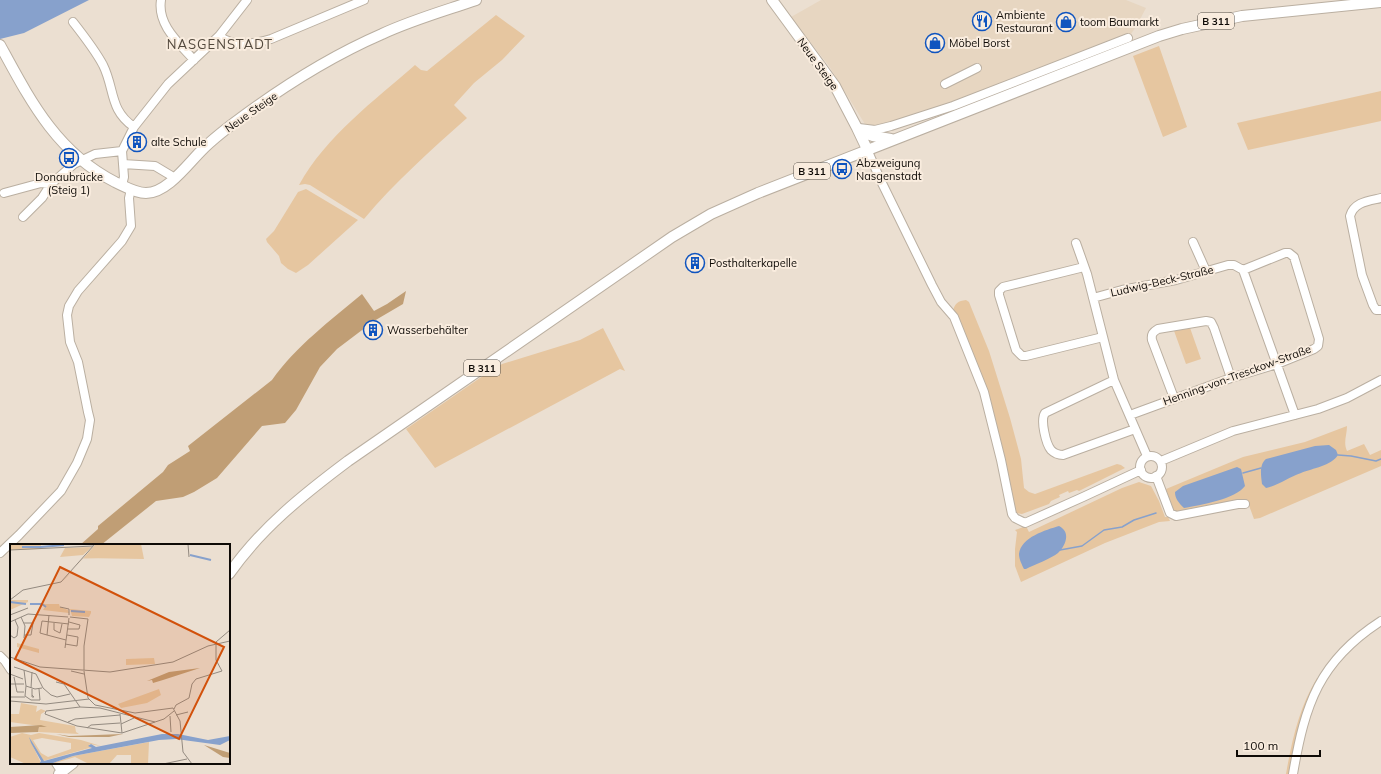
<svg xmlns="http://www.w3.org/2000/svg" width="1381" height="774" viewBox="0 0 1381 774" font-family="Mulish,sans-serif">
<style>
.built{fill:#e7d6c1}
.green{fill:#e6c6a0}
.forest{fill:#c09e75}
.water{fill:#87a1cc}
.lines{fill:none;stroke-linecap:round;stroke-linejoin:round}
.stream{stroke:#87a1cc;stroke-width:1.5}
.minor-casing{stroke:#baafa1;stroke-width:10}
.major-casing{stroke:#baafa1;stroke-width:12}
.minor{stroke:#fff;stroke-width:8}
.major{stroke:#fff;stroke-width:10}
.labels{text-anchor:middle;stroke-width:4;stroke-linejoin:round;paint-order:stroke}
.shield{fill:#f9ecde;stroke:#544e47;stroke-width:1}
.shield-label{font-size:10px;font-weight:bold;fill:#0e0a06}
.poi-label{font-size:11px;fill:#0e0a06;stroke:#f9ecde;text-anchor:start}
.street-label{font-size:11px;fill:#0e0a06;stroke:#f9ecde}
.quarter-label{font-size:13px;letter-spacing:1px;fill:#53493d;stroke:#f9ecde}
.inset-river{fill:none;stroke:#87a1cc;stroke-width:2}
.inset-road{fill:none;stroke:#938a80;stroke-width:1}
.view{fill:#d2510b;fill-opacity:0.15;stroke:#d2510b;stroke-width:2}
.inset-edge{fill:none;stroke:#0e0a06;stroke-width:2}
</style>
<rect width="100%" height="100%" fill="#ebdfd1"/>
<path class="built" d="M821,0H1126L1146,8L1136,27L1128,38L953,106L868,129L829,66L791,17Z"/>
<path class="green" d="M496,15L525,36L502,60L474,83L454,105L467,118C431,150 395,182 364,219L310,185L305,184L299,185C326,136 374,101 415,65L421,70L427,71Z
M1159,46L1187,127L1163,137L1133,56Z
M1381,91V121L1248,150L1237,123Z
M306,189L358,220L308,265L296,273L288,269L281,263L279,256L267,242L266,239L274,231L298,192Z
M966,300L969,302L973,312L989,351L1010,418L1021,459L1024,488L1029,492L1035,494L1117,464L1121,465L1125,468L1079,491L1077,490L1069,493L1068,491L1059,495L1060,497L1051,501L1049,504L1022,514L1016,513L989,403L953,311C955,303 958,301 966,300Z
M1189,325L1201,359L1186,364L1173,328Z
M603,328L625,371L620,369L435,468L406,429L490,371L502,364L580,340Z
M1347,426C1347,435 1343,442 1347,451L1364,444L1370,455L1381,450V466L1260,518L1254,519L1247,500L1215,507L1179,513L1174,512L1166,489L1243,457L1305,442Z
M1139,482L1151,486L1159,501L1165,517H1168L1170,521L1159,522L1105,543L1021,582L1015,566V549L1017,532L1015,530L1026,526L1029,532L1122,488Z
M1317,678L1318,681L1289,774H1286C1292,740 1299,708 1317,678Z"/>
<path class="forest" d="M406,291L403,304L374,321L337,349L320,367L296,410L285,423L262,426L217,478L194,492L183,497L156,501L101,545H80L98,529V526L163,472L168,465L190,451L188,446L272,380C296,346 330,321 362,294L374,311L387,304Z"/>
<path class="water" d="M0,0H89L24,33L0,39Z
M1329,445L1336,450L1338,455C1331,466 1313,468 1301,473C1289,477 1279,485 1266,488L1262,484C1261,475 1259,465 1266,459L1315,446Z
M1237,467L1241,469L1245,486C1236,499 1200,505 1184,508C1179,503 1175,499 1175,492L1183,486Z
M1059,526C1071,532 1066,545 1058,553C1052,558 1034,565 1026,569H1024C1022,565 1019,559 1019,554C1021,537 1046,530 1059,526Z"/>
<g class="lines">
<path class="stream" d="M1338,455L1351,456L1376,461L1381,459
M1243,473L1261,468
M1060,550L1082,546L1104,530L1122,527L1134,520L1156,513"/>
<defs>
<path id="minor" d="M161,0C157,25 179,43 194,60
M73,22C84,36 95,50 103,65C115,89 109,110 134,127
M219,36C235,48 254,44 271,39L364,0
M945,84L977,68
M859,128L875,130L891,126L953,106L1128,38
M867,149L880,179L932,285L941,302L954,317L984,392L1001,460L1012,514L1015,518L1025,523L1083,497L1141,470
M123,164L155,166L175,178
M122,185L124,177L122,151L134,127L168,84L219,36L247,0
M4,193L41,183L51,184
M1381,198C1368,201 1354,202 1350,216L1362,275L1373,305L1376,310H1381
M23,217L42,198L51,184L74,164L95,154L122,151
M1193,242L1206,271
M1076,243L1087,274L1114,380L1147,456
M1084,267L1003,287L999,291V295L1016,350L1022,356H1026L1103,337
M1093,298L1122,290L1176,280L1228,265H1234L1243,270L1295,415
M1114,380L1045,413C1040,420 1046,444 1051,450C1055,454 1058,455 1063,455L1135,429
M1174,398L1152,340C1151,334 1153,332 1158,329L1206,321L1211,322L1214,328L1231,378
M1130,415L1231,378L1277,364L1314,349L1318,346L1319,339L1294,257L1289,253H1285L1243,270
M1140 467a11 11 0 1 1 22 0a11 11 0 1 1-22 0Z
M1161,461L1233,431L1318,409L1347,398L1381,380
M1156,476L1170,513L1176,516L1238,504H1245
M0,553L19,535L61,491L77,463L87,439L90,420L88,412L78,362L70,342L67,315L69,306L78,291L122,241L131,226L129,198L131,189
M0,656L5,661L11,670
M56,763L63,774
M1293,774C1305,704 1319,661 1381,621"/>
<path id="major" d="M772,0L835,86L857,128L867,149
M0,45C30,100 56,152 115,182C124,186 135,193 146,193C168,193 189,162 204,148C212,140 221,133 230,126C276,91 329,57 382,34C412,20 444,11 476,0
M859,131L873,136L891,139
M229,574C261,528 304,494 348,461L672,237L711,214L758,193L1159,36L1182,29L1242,16L1381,2
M59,774L73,763"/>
</defs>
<use href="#minor" class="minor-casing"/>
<use href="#major" class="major-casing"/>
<use href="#minor" class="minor"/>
<use href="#major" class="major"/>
</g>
<defs>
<symbol id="restaurant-ring" viewBox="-11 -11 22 22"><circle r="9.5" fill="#f9ecde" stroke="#0f54bf" stroke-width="1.5"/><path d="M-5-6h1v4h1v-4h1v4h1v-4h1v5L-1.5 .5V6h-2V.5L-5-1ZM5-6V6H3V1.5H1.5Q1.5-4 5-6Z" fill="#0f54bf"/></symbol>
<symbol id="shop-ring" viewBox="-11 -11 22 22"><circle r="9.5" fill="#f9ecde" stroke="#0f54bf" stroke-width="1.5"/><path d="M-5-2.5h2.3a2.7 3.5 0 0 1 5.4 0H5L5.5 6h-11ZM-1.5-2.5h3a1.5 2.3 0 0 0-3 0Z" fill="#0f54bf"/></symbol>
<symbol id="building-ring" viewBox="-11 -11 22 22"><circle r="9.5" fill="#f9ecde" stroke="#0f54bf" stroke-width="1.5"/><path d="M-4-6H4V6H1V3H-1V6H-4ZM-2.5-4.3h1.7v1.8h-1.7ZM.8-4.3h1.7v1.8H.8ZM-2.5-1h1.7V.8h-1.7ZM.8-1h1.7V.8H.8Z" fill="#0f54bf"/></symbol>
<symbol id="bus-ring" viewBox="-11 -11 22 22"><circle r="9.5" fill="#f9ecde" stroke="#0f54bf" stroke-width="1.5"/><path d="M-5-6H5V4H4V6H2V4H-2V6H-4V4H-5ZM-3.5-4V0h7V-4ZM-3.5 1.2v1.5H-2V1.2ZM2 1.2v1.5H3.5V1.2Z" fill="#0f54bf"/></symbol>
</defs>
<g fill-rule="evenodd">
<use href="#restaurant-ring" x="971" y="10" width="22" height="22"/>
<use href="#shop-ring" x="1055" y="11" width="22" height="22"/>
<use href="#shop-ring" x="924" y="32" width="22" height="22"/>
<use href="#building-ring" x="126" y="131" width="22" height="22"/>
<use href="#bus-ring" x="58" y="147" width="22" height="22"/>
<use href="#bus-ring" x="831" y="158" width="22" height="22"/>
<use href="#building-ring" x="684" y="252" width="22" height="22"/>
<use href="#building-ring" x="362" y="319" width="22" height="22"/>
</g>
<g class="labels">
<g class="shield">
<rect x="1198" y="13" width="36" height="16" rx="3"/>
<rect x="794" y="163" width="36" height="16" rx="3"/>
<rect x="464" y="360" width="36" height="16" rx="3"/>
</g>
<g class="shield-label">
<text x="1216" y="25">B 311</text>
<text x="812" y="175">B 311</text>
<text x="482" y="372">B 311</text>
</g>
<g class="poi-label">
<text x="996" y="19">Ambiente<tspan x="996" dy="13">Restaurant</tspan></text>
<text x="1080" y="26">toom Baumarkt</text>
<text x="949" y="47">Möbel Borst</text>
<text x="151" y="146">alte Schule</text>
<text x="856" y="167">Abzweigung<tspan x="856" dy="13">Nasgenstadt</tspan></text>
<text x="69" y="181" text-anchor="middle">Donaubrücke<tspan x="69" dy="13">(Steig 1)</tspan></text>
<text x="709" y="267">Posthalterkapelle</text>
<text x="387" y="334">Wasserbehälter</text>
</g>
<g class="street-label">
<text transform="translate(818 64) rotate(54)" y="4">Neue Steige</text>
<text transform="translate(251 112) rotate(-35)" y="4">Neue Steige</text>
<text transform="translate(1162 281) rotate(-13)" y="4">Ludwig-Beck-Straße</text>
<text transform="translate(1237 375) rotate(-20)" y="4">Henning-von-Tresckow-Straße</text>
</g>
<g class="quarter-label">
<text x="220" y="49">NASGENSTADT</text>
</g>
</g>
<g transform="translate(10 544)">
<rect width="220" height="220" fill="#ebdfd1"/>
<path d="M31,0V5L0,6V1ZM86,0H131L134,15L73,14L57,33L52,38ZM82,3L73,11L50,13L55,4ZM0,56H18V58L0,66ZM18,60H49L50,63L58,66L59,69L33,66L35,63L32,61ZM60,65L81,67V69L79,73L62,72ZM7,99L29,105V109L7,103ZM144,114L145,120L116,121V115ZM149,145L151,151L137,159L111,164L108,160ZM11,159L27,162L26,168L31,165L36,167L31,170L30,176L65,182L66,188L69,190L28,188L29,183H37L0,178V170H9ZM12,189L21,191L29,189L71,196L91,202L79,200L83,203L33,217L21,198L31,219L16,220L0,213V193ZM32,194L61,199V205L38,213L31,209L23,196ZM139,198L138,220H121V211H107L99,220H79L65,213L42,220H40L63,212Z" fill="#e6c6a0" fill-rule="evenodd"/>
<path d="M190,124L153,136L143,139L142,136L137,137L159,128ZM31,181L37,183H29L28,188L0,189V183ZM46,190L59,192L113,190L99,193H59ZM194,201L220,209V214L213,213Z" fill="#c09e75"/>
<path d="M152,190H168L198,196L220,192V196L210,201L166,195L149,196L63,212L40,220H29L31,217L21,199L19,193L34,217L82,204L78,202L81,200L86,203Z" fill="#87a1cc"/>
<path class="inset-river" d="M162,0H177M12,3H31M31,3L54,1M180,11L201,16M0,58L16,60M20,60H32L36,63M61,67L75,68"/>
<path class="inset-road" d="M178,0L179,13M0,6L83,2M0,56L13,46L51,38L85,0M50,63L59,65V71M0,71L18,64M39,71L37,91L56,96M11,73L15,82L14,94M60,73L78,75L74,102V126M0,78L18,70L58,73M14,79H23L21,91H14M44,79V86L50,89L52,80M58,85H69L70,81L59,78M0,91L4,94L7,92L8,83L5,76M37,91L30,89L32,77L59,80M55,100L67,102L68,93L57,91M55,104L59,74M0,113L30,123L100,128L163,118L198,102L220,97M4,123L26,130L33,144L41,151L47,153L60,150M14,126L16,142L25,145L32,144M61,127L74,130M74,127L78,154L85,161L125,169L163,164L170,177L173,208L182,220M0,130L13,135M4,133L7,148H14M46,138L54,140L70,163L90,164L145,178M0,140H14M0,141V157M16,142L15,152L21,156H30L29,145M21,144L22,128M22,145V153H24L22,151M1,153H15M0,157L36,160L79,155M70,163L36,167L35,170L67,182L112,189L154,175L164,167M164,165L166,161L179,154L182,140L186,135L212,127L206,116V98L220,86M110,170L112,189M166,171L178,168M160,172L161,188M58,178L65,175L110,171M111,180L124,174M77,184L81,181L110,179M153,220L177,215"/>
<path class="view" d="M50,23L214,103L169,195L5,115Z"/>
<rect width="220" height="220" class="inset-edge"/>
</g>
<path d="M1237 750v6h83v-6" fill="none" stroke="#0e0a06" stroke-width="2"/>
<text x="1243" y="750" font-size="12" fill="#0e0a06" stroke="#f9ecde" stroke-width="3" paint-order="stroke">100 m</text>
</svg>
